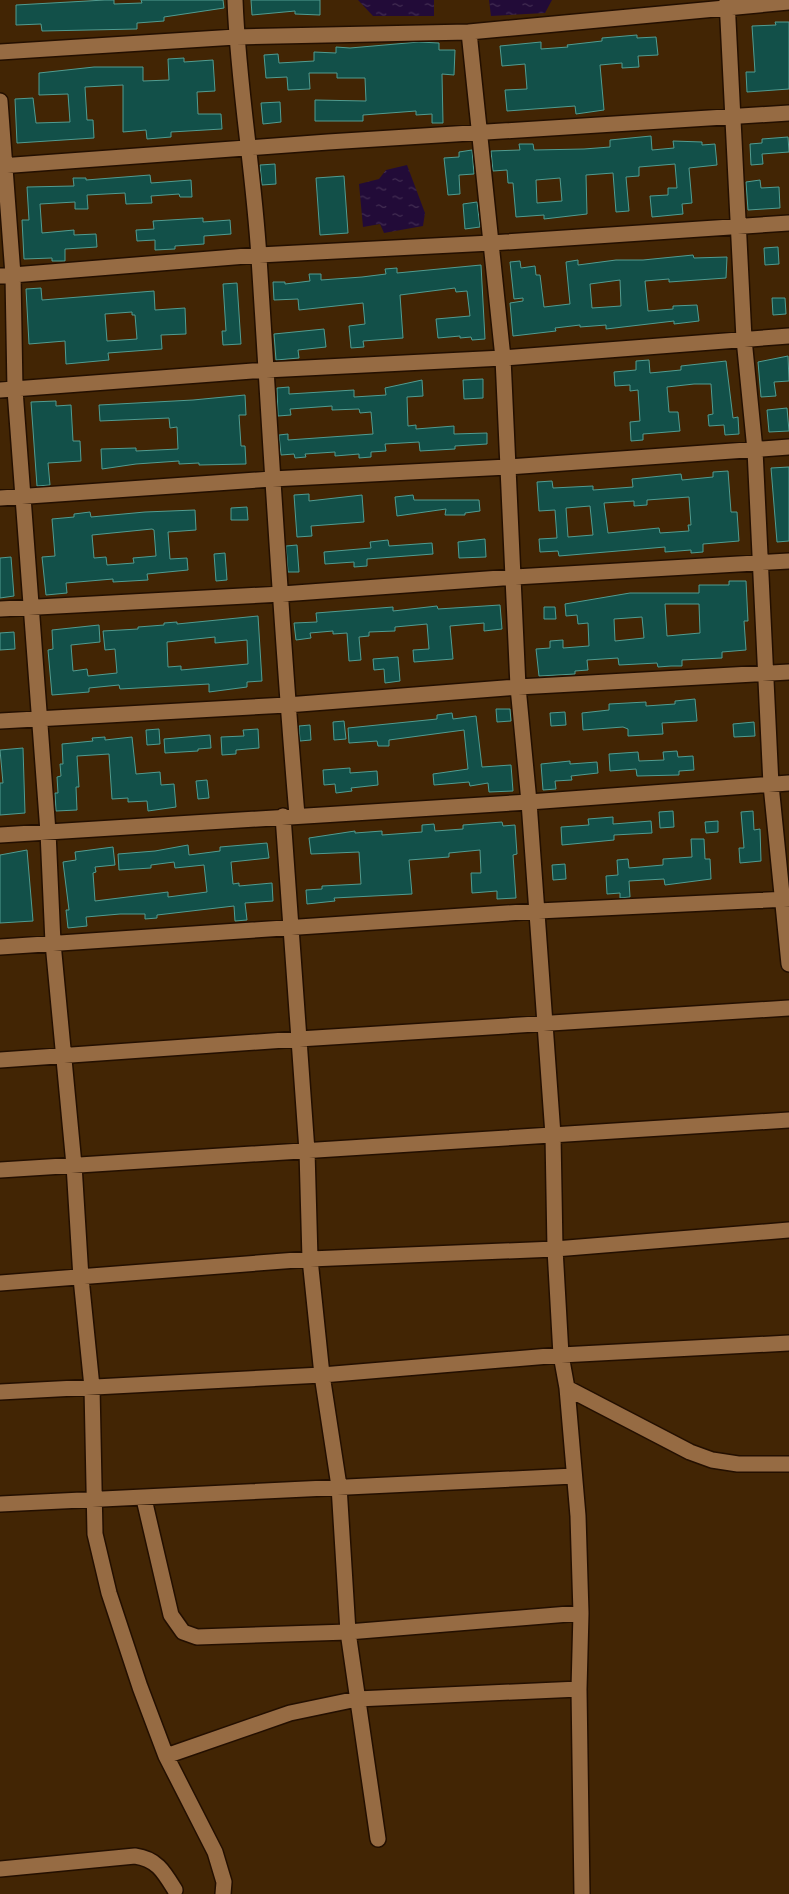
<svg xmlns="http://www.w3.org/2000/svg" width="789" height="1894" viewBox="0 0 789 1894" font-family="Quicksand,sans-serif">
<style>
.water{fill:url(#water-ripples)}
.building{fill:#125049;stroke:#509c91;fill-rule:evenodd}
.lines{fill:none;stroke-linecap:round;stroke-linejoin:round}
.street-casing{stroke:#230f00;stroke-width:18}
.street{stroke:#966b43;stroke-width:15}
</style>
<defs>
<pattern id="water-ripples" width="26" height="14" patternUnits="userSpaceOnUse" patternTransform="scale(1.25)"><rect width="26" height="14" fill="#220b38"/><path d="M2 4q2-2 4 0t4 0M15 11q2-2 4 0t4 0" fill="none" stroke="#432e53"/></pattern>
</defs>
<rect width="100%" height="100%" fill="#422504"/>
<path class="water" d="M358,0H434V16H373Z
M489,0H552L545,13L491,16Z
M407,165L425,213L423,226L384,233L380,224L363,227L359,184L379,179L386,170Z"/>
<path class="building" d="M105,0H114V4L142,3L141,0H223L224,8L164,17V21L137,23V29L42,31L41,24L16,25V5Z
M251,0H320V15L295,14V11L252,15Z
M775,22H789V89L747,92L746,72H755L752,26L776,25Z
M637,35V38L656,37L658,55L638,56L639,67L622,68V63L600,65L604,110L576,114L575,106L507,111L505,90L527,89L525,64L502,66L500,46L541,42V49L568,47L567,45L602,41V38Z
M419,42L439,43V50H455L454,75L442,74L443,123H432V114L416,115V111L363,115V121H315V100L366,101L365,78H337V73H309L310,89L288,90L287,77L266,78L264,55L278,54L279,63L314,61V52L336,53V47L350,48Z
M184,58V62L213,60L215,91L197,92L198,114H221L222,129L171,132V137L147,139L146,130L123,132V85L85,87L87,120H93L94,138L17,143L15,99L33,98L36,123L70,122L68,94L39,95V73L94,67H143V81L169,80L168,59Z
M280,102L281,122L263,124L261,103Z
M651,136L652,150L674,148L673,141L702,142V145L715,144L717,165L689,168L692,203L682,204L683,214L652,217L650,196L668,195V188H677L675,164L639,167V176L626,177L629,211L616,212L613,173L586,175L587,214L544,219V215L516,217L513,183H508L507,170L493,171L491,151L520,150L519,144H533L534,150L584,149L610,147V140ZM560,178L562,201L537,203L536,180Z
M788,137L789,152L762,154L763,164L751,165L750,144L762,143V139Z
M472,150L474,174L459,175L460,194L448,195L444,158L459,157V152Z
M275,164L276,184L262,185L260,165Z
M150,175L151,183L191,180L192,197H180L179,194L151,196L152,203L126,204L125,193L87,195L88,209H75V202L40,204L42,233L74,230V235L96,234L97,247L65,249V261H52V258L24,259L22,220H29L27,187L74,186L73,178H86V180Z
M344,176L348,233L320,235L316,178Z
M760,180L761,188L779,187L780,208L748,210L746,182Z
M477,202L480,227L465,229L463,204Z
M203,218V222L230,220L231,234L204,236V244L175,246V249L155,250V240L137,241L136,230L154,229L153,221Z
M778,247L779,264L765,265L764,248Z
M693,255L694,258L727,257L726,278L669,282V279L645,281L648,311L673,309V306L697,305L699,321L674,324V321L606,329V325L580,327V325L555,328L556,331L513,336L510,303L523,301V298L514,299L510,262L520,261L521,268L535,266L536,275H540L544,307L570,304L566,262L578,260V265L616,260H643ZM620,280L621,306L592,308L590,284Z
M481,265L485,339L472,340L471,337L460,338V336L438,338L436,319L470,316L467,291L456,292L455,288L400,295L403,338L363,341L364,347L351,348L349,326L365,324L363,303L299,310L298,299L274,300L273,282H285V284L310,281L309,274H321V280L362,277L386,274L385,269L397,268V273Z
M237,283L241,344L223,345L222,331H226L223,284Z
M41,288L42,300L154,291L155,310L185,308L186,334L161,335L162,349L108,353L109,360L66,364L65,341L29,344L26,289ZM132,312V315H135L137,339L107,341L105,314Z
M772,298H785L786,314L773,315Z
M324,329L326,347L298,350L299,358L276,360L274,334Z
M788,356L789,381L774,382L776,396L761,397L758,362Z
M649,360L650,373L681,370V366L726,361L733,418L738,417L739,434L725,435L724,425L709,426L708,415L713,414L711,384H694L667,387L669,412H678L680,431L643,434V440L631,441L630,422L640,421L638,390L630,391V385L615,386L614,372L636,370V361Z
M483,379V398L464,399L463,380Z
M422,380L423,396L407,397L408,426L416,425V429L454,426V434L487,433V444L455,446V449L420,451L419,442L385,444L386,451L371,452V457L359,458V454L335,456V452L305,454L306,457L295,458L294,454L281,455L279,435L288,434V440L373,434L371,412L360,413L359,409L332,410V406L290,409L291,415L278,416L277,388L289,387V394L354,390V397L386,395L385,388Z
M245,395L246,415H239L241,446H245L246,464L199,465V463L179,464V461L136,464L102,469L101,449L136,448V451L178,449L177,427L170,428L169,418L100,421L99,405L193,400Z
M56,401V406L71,405L73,441H80L81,461L48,463L50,485L37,486L31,402Z
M787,408L789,431L769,432L767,410Z
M789,467V541L777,542L771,468Z
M728,471L731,512H737L739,541L703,544V552L691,553V550L665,552V547L559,556L558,551L540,552L539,539L557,538L555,510L539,511L537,482L552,481L553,488L593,486V490L633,487L632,479L681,474L682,480L713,477V472ZM689,497L691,525H688L689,531L660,533L659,528L608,533L604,503L634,501V506L647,505V500ZM590,506L593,535L568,537L566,508Z
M309,494V501L362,495L364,522L311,526L312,536L297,537L294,495Z
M413,495L414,500H479L480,511L465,513V515H445L446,509L397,516L395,497Z
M247,507L248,520H231V508Z
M195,510L196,530L168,532L170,559L187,558L188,570L147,574L148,580L113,582V579L66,583L67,593L46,595L42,557L55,556L52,519L74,517V514L90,512L91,517L145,512ZM152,529L154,530L156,556L133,558L134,563L107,565L106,557L94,558L92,535Z
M485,539L486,557L459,558L458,542Z
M388,540L389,546L432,543L433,554L367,559V566L354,567V562L325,564L324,552L371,548L370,542Z
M297,545L299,572H288L286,546Z
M225,553L227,580L216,581L214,554Z
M11,557L14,596L0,598V558Z
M729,581H746L748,621H744L746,650L722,652V658L682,660V666H671L658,667L657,663L619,665L618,658L587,660L588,670L575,671V674L539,676L536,649L550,648V641L563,640V648L589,646L588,623L578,624L577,615L566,616L565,604L630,593H699V585H729ZM665,604H699L700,633L667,636ZM642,617L644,638L615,641L614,619Z
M500,605L502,629L484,631V623L450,626L453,659L414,662L413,650L429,649L427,624L395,627V631L369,632V636L359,637L361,660L349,661L347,633L333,634V631L310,633L311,638L296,640L294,623L317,622L316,613L393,607V611L437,606L438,609Z
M544,607H555L556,619H544Z
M258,616L262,681L247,682V687L209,692V684L120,689L119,685L89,688V692L52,695L48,650L53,649L52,630L99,625L100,642L71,645L73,671L87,669L88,676L117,673L115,649L105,650L103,631L138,629V627L164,625V623L177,622V624ZM215,637V643L247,640L248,664L181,670V666L168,667L167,642Z
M14,632L15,649L0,650V633Z
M398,657L400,681L385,683L384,669L374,670L373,659Z
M695,699L697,721L662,723L663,734L628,736V729L623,727L583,730L582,713L609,710V704L646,702V706L675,704V701Z
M496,709H510L511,721L497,722Z
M565,712L566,725L551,726L550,713Z
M452,713L453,719L476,716L482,767L511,765L513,791L489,792L488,783L470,786L469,782L434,785L433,774L468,769L464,730L389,740V746H378L377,741L349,743L348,728L437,719V715Z
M344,721L346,739L334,740L333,722Z
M754,722L755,736L734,737L733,724Z
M310,725L311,740L300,741L299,726Z
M159,729L160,744L147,745L146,730Z
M258,729L259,748L236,750V754L222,755L221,737L244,736L243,730Z
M210,735L211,748L198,749V751L165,753L164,739Z
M105,737V740L132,737L136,774L160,772L161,785L174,784L176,807L148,811L147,801L128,802V798L112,799L109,754L77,756L79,787H76L77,810L56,811L55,793H58L57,777L61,776L60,764H63L62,744L93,741L92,738Z
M23,748L25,813L0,815V783H3L0,750Z
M677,751L678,757L693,756L694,770L679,771V775L637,776L636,769L610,771L609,754L638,752L639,761L664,760L663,752Z
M570,761V764L597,762L598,773L571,776L572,780L555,781L556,789L543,790L541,764Z
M350,768V773L377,771L378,785L351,788L352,791L336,793L335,784L324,785L323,770Z
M207,780L209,798L198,799L196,781Z
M673,811L674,827L660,828L659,812Z
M753,811L754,830L760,829L761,861L740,863L739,848H744L741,812Z
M613,817V824L651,821L652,833L614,835V840L562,845L561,827L589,825L588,819Z
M718,821V832L706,833L705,822Z
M502,822L503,826L515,825L517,854L513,855L516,898L497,899V891L472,893L471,873H481L480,850L449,853V857L409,860L412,894L334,898L335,901L307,904L306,890L322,889V886L361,884L359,852L311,854L309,838L355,831V833L382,831V835L422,832V825L434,824L435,831L463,829V825Z
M691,839H704L705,859H710L711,879L665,885L664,879L629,881L630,897L620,898V893L607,894L606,876L618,875L617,860L628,859L629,868L663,865V859L692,857Z
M267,843L269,858L231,862L233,884L239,883V886L272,883L273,901L245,903L247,920L235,921L234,906L157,915V918L145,919V914H120L86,917L87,926L68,928L66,910H69L63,862L76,860L75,852L113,847L115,865L95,867L96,872L93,873L95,901L168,892V897L207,892L204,865L175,868L174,862L151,865V868L119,870L118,854L155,851L188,845L189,855L220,851V847Z
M27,850L33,921L0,923V855Z
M565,864L566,879L553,880L552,865Z"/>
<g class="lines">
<defs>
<path id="street" d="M235,0C238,86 254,172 259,258C271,444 281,630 297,815
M727,0L744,339L755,450L771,785L789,964
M469,32L503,358L518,687L529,802L553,1135L555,1249L561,1355L567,1388L578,1516L581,1613L579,1689L582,1894
M0,52L236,37L469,32L789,2
M0,101L13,275L15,390L48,832L53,943L74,1165L81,1278L92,1387L95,1534L109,1593L140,1687L166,1756L215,1852L224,1882L223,1894
M0,166L328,142L789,113
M0,276L259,255L491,243L789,223
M0,390L266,370L503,358L789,336
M0,498L272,479L508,467L789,447
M0,609L282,594L515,577L789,561
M0,721L287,705L518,687L789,672
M283,816L307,1151L310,1259L322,1375L339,1486L348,1632L378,1839
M0,835L529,802L789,783
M0,947L538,911L789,899
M0,1060L299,1039L789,1008
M0,1170L789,1120
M0,1283L310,1259L555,1249L789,1230
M567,1388L690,1452L712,1460L738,1464H789
M0,1392L322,1375L561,1355L789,1343
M144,1499L171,1615L183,1632L197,1637L348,1632L581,1613
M0,1504L574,1476
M166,1756L290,1713L357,1699L579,1689
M0,1869L135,1856C157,1859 164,1872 175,1890"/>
</defs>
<use href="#street" class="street-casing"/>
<use href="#street" class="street"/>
</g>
</svg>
